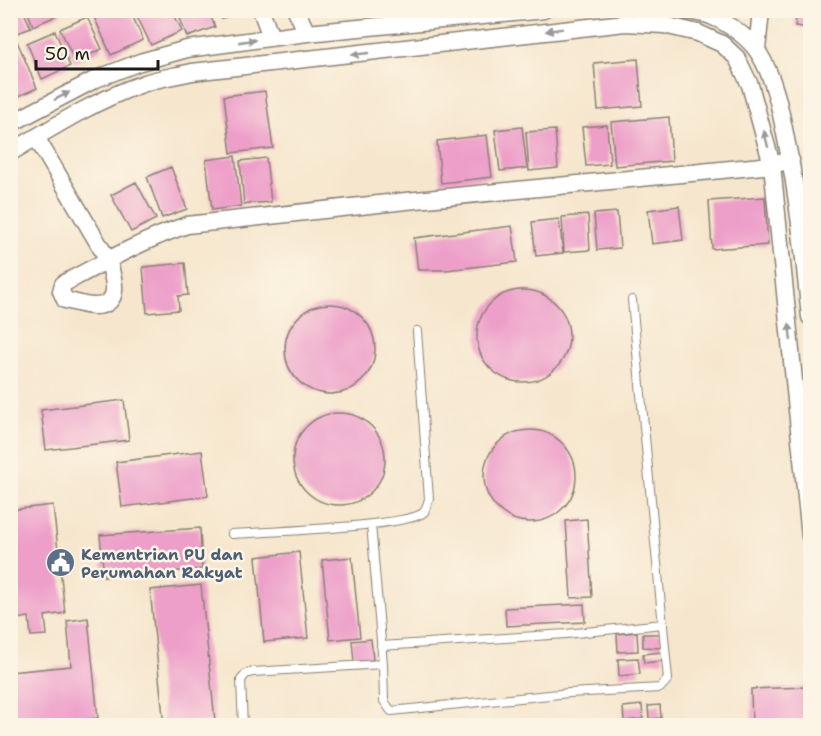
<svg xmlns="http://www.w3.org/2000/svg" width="821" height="736" viewBox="0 0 821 736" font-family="'Shantell Sans',sans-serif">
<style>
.building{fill:#ed9fc9}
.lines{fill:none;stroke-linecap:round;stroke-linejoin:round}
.service-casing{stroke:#898174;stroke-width:10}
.minor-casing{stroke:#898174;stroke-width:19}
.service{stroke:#fff;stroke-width:8}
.minor{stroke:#fff;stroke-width:16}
.oneway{fill:#999}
.labels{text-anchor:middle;stroke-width:5;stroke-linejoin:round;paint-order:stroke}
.service-label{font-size:16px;font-weight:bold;fill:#4e5e75;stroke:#fcf5e5;text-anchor:start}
</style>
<rect width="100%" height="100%" fill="#fcf5e5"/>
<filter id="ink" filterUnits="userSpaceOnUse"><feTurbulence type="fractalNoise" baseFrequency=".0167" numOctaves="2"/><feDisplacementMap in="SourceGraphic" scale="12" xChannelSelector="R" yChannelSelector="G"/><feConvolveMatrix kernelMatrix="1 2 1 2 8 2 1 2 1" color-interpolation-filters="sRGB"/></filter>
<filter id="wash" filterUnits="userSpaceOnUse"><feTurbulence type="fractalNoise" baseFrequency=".008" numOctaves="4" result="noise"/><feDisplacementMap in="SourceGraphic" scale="24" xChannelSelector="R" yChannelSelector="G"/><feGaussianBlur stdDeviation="1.35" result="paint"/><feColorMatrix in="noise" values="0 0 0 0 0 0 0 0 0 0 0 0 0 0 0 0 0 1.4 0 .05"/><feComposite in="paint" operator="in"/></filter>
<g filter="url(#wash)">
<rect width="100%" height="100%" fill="#f6e6cd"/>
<g id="blocks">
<path class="building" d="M10,10H23L31,28L10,36Z
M27,10H59L61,14L33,26Z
M91,10H130L143,40L111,55Z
M134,10H172L182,31L151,45Z
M177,10H208L215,27L187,37Z
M218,10H236L237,13L222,19Z
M797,10L810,12V28L795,26Z
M87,17L102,49L75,62L60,29Z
M55,31L70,66L42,79L27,43Z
M17,41L37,88L10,100V44Z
M638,59L642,106L598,110L594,63Z
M265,91L273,148L231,153L224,96Z
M669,117L672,161L615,166L611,122Z
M607,125L610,164L586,166L582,127Z
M522,127L527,168L500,171L495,130Z
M555,130L558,168L529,171L526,132Z
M487,135L492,177L441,183L437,141Z
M235,156L241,206L212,210L206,160Z
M266,158L271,202L244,204L240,161Z
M171,167L187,209L162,218L147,177Z
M136,182L156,219L131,232L111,195Z
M765,197L768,245L712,249L709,201Z
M679,206L683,240L652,244L648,210Z
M617,212L620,248L597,250L594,214Z
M588,215L590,250L564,252L562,217Z
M559,219L563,253L536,256L532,222Z
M512,226L517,262L446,270H418L414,238Z
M185,263L188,295L178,296L179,310L147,313L143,267Z
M477 336a46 46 0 1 1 92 0a46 46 0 1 1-92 0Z
M285 349a45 45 0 1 1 90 0a45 45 0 1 1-90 0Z
M124,400L129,440L46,450L41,410Z
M293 459a46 46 0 1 1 92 0a46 46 0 1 1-92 0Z
M484 476a46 46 0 1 1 92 0a46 46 0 1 1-92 0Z
M202,451L208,496L122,507L116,462Z
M53,505L65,613L45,616L47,635L31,636L29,617L10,620V510Z
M587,519L592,597L571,598L566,521Z
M200,528L202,569L104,577L100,535Z
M299,552L308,638L264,642L256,557Z
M352,557L360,637L330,640L322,560Z
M201,585L215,721L164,726L150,590Z
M584,604L585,622L506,626L505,608Z
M88,618L98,718L30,726H10V672L71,666L67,621Z
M637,632L638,651L618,652L617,634Z
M643,634H662L661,648L643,647Z
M371,639L373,660L354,662L352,641Z
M662,652L663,661L644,663L643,654Z
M638,658L640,674L619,676L618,659Z
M809,687L810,726H752L751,689Z
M642,705L643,719L624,721L623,707Z
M660,705L661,718L649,719L648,706Z"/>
</g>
</g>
<g filter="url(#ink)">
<use href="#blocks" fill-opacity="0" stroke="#898174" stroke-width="1.5"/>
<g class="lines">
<defs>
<path id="service" d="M232,534C260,532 410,527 424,512C426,509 428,502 429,499L417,331
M381,646L566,634L663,624
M383,664L384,701L391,711L569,693L660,688L668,679L632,300
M243,726L241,680L246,674L253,672L383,664L371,524"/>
<path id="minor" d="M261,10L271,37
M296,10L307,33
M684,10C692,12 703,13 711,16C728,23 748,37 758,52C775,78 781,113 787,144C799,201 804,259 810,317
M757,50L761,10
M10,124L96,79L140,62L187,49L307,33L544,10
M36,137L108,260C113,276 124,306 94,306C85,306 74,302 65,300L61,291L63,284C104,262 143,240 187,225L406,201L772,165L791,160
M10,153C53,127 94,101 142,84C158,78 175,76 192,72L625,23L664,25L698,33L722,44L737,58L750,85L772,165L810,537"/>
</defs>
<use href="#service" class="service-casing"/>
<use href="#minor" class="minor-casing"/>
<use href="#service" class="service"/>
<use href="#minor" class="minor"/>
</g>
<defs><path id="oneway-solid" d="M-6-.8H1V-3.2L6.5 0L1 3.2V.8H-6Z" transform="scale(1.5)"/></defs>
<g class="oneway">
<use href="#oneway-solid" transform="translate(554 30) rotate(171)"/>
<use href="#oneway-solid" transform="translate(247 41) rotate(-8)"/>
<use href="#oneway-solid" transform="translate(360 54) rotate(174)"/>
<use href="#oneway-solid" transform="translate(62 96) rotate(-27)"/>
<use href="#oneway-solid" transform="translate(766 139) rotate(-104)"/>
<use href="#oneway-solid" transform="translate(790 332) rotate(-96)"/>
</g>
</g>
<defs>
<symbol id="civic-disc" viewBox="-11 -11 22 22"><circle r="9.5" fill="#5c6f8a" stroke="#fcf5e5"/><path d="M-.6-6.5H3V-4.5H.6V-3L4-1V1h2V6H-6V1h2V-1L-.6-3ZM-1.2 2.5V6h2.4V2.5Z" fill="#fff"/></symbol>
</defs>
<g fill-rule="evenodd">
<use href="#civic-disc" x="44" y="546" width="33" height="33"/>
</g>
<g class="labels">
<g class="service-label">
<text x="81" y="560">Kementrian PU dan<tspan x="81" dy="18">Perumahan Rakyat</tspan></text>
</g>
</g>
<rect width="821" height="736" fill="none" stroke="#fcf5e5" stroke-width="36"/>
<path d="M36 60v9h122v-9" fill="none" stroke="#1c1c1c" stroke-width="3"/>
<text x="45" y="60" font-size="18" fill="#1c1c1c" stroke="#fcf5e5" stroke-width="4.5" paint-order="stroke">50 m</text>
</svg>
